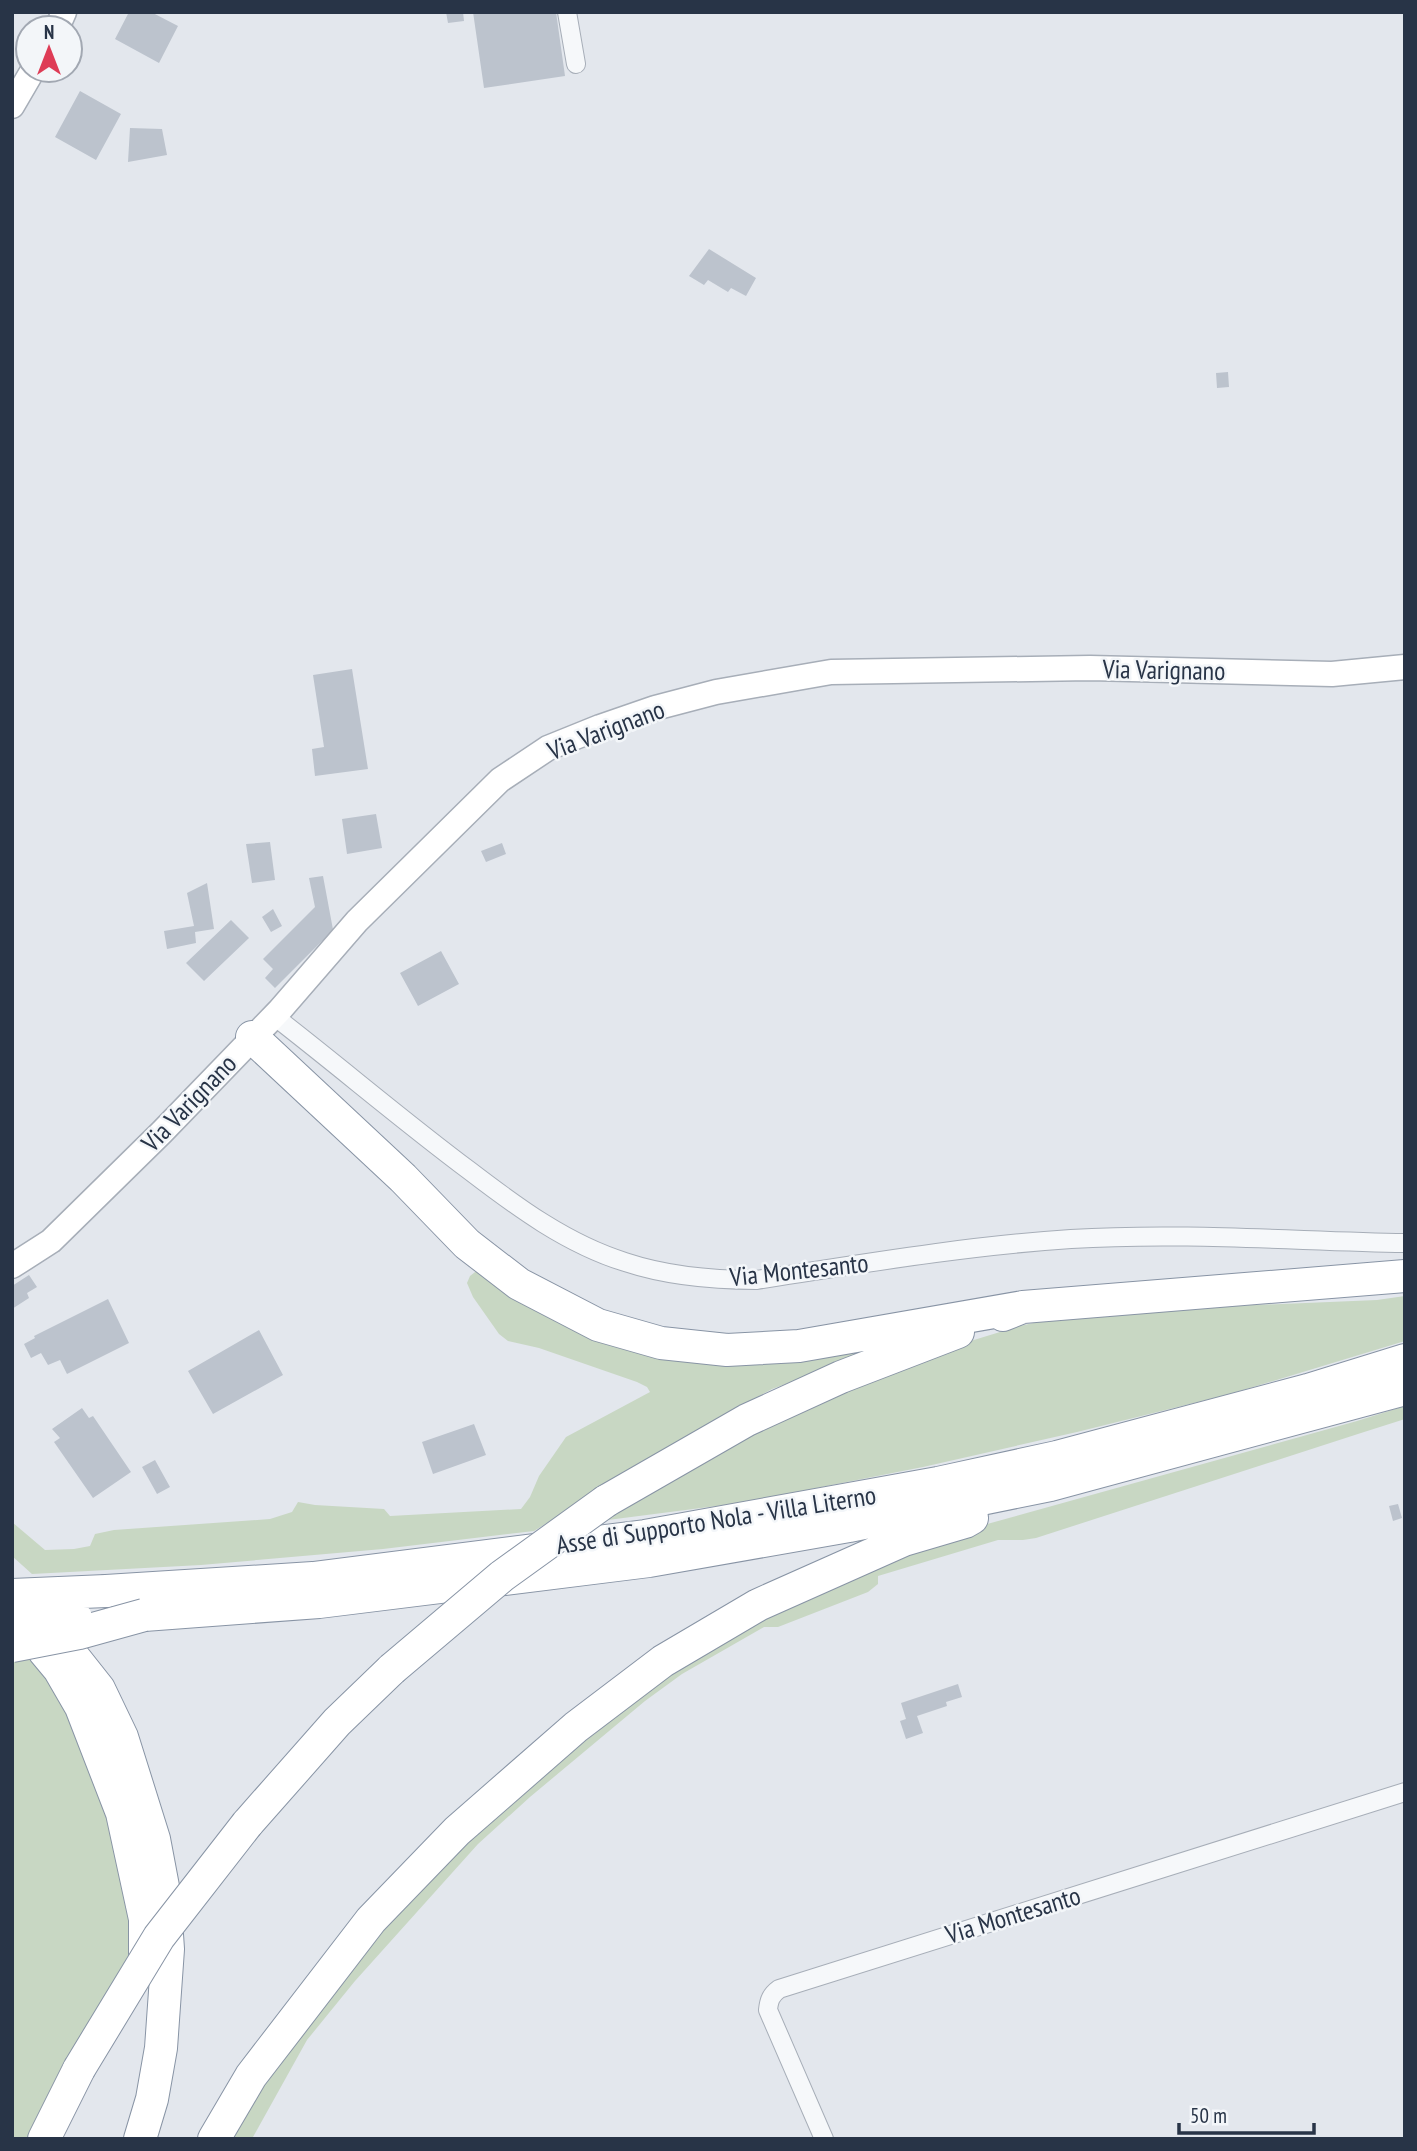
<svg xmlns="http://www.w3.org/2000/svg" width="1417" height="2151" viewBox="0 0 1417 2151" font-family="'PT Sans Narrow',sans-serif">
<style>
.green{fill:#c8d7c3}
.building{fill:#bcc3cd}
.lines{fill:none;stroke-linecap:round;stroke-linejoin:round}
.street-casing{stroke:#a7aeb8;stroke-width:20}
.secondary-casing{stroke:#a7aeb8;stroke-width:27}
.highway-casing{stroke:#8894a5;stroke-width:34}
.street{stroke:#f6f8fa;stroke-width:18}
.secondary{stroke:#fff;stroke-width:24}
.highway{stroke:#fff;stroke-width:32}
.highway-bridge-casing{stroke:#8894a5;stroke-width:34;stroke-linecap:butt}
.highway-bridge{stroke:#fff;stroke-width:32}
.labels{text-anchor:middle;stroke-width:5;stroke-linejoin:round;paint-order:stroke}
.street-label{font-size:26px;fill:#283447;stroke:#f3f6f9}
</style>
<rect width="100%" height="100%" fill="#e3e7ed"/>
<path class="green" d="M479,1269L609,1336L884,1348L772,1389L704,1426L534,1531L383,1549L201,1565L32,1574L12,1556V1522L45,1550L74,1549L90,1546L95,1534L114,1530L270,1519L292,1512L298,1502L315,1505L384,1509L390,1516L521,1509L530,1497L539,1476L566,1437L650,1392L647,1387L637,1382L539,1348L508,1341L499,1334L473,1297L467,1283L470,1276Z
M1405,1296V1341L1230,1394L1077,1432L923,1467L740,1503L600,1521L743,1435L951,1347L1020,1326L1060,1317L1134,1310L1377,1300Z
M1405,1406V1419L1361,1433L1036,1538L1023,1540H998L878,1576V1584L868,1592L778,1627H764L682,1674L645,1701L530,1797L478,1844L355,1981L307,2040L253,2137L251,2139H225L269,2068L387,1918L540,1766L715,1639L919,1543L1357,1421Z
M38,1654L71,1709L114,1819L136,1946L66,2061L28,2139H12V1660Z"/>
<path class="building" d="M129,12H151L178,26L159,63L115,39Z
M446,12H463L464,21L448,23Z
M473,12H556L565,76L484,88Z
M80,91L121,114L96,160L55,137Z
M130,128L162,129L167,155L128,162Z
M709,249L756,278L746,296L731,288L728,292L708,280L704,285L689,276Z
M1228,372L1229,387L1217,388L1216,373Z
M352,669L368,769L315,776L312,749L324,747L313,675Z
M376,814L382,848L347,854L342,819Z
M270,842L275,880L252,883L246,844Z
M502,843L506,854L486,862L481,851Z
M323,876L334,935L322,941L275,988L265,978L273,969L263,959L315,907L309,878Z
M207,883L214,929L195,932L196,943L167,949L164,931L194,926L187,893Z
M273,909L282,926L271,932L262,917Z
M231,920L249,938L204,981L186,963Z
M441,951L459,984L418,1006L400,973Z
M29,1275L37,1287L27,1293L29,1298L12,1309V1286Z
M108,1299L129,1343L67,1374L60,1360L48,1365L41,1353L31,1358L24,1344L35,1338L34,1336Z
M259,1330L283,1375L213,1414L188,1371Z
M82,1408L89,1418L93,1416L131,1472L93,1498L54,1442L60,1438L52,1429Z
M474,1424L486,1455L433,1474L422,1442Z
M155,1460L170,1487L157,1494L142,1467Z
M1398,1504L1402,1518L1393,1521L1389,1506Z
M958,1684L962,1697L946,1702L947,1706L917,1716L923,1733L906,1739L900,1721L906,1719L901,1703Z"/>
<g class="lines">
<defs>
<path id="street" d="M567,12L576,64
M274,1016C340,1067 403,1121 470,1171C517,1207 567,1244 625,1262C667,1276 711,1280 756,1280C860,1264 965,1246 1071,1239C1182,1232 1294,1241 1405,1243
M824,2139L768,2010C769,2000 771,1995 779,1989L1405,1792"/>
<path id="secondary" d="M57,28L64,12
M12,106L33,70
M12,1266L51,1241L162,1132L279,1011L357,921L500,780L548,748L600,727L655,708L716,692L831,672L1090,668L1332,674L1405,667"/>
<path id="highway" d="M252,1037L403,1178L467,1244L519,1284L598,1325L661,1343L727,1350L799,1346L1023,1307
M1003,1315L1023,1307L1405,1276
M606,1501L747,1420L841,1377L958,1332
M106,1591L313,1578L645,1536L938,1483L1057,1457L1308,1390L1405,1360
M144,1615L319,1602L649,1561L849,1526L1050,1485L1405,1389
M42,1617L99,1689L122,1737L154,1839L164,1892L168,1949L161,2048L152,2099L140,2139
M44,1651L59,1669L81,1707L122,1813L145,1919V1953
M247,1824L337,1722L392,1669
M44,2139L79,2069
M214,2139L251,2076L371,1920L457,1831L576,1727L663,1661L758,1605L904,1540L965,1522L972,1518"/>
</defs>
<use href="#street" class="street-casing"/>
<use href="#secondary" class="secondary-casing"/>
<use href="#highway" class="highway-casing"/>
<use href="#street" class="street"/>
<use href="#secondary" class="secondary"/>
<use href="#highway" class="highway"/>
<defs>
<path id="highway-bridge" d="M12,1595L106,1591
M12,1620L76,1618
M12,1646L79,1633L144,1615
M392,1669L502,1576L606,1501
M79,2069L159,1937L247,1824"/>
</defs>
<use href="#highway-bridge" class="highway-bridge-casing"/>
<use href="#highway-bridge" class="highway-bridge"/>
</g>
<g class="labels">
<g class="street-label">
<text transform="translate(1164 670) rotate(1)" y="9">Via Varignano</text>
<text transform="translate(606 730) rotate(-21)" y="9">Via Varignano</text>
<text transform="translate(189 1103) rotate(-46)" y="9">Via Varignano</text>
<text transform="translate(799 1270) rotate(-6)" y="9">Via Montesanto</text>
<text transform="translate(716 1520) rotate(-9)" y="9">Asse di Supporto Nola - Villa Literno</text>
<text transform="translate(1013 1915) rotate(-17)" y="9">Via Montesanto</text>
</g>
</g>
<rect width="1417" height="2151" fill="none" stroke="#283447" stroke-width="28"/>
<g transform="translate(49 49)"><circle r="33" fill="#f3f6f9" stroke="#a2a8b2" stroke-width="2"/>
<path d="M0-5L12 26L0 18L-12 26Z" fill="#de3c56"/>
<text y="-10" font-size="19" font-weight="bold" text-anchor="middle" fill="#283447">N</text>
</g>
<path d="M1179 2123v10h135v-10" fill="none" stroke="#283447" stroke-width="3.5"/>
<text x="1190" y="2123" font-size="21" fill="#283447" stroke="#f3f6f9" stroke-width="5" paint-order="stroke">50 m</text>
</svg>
